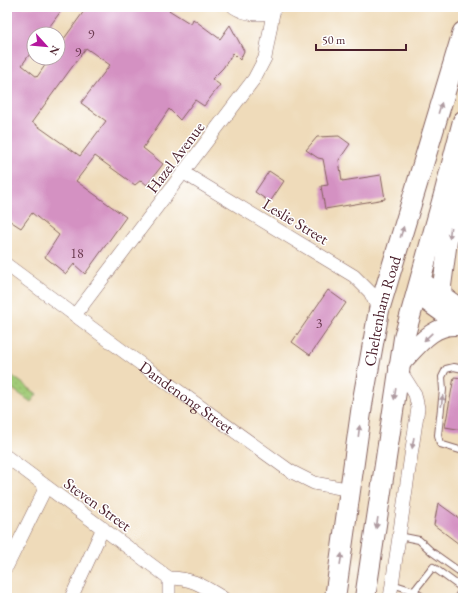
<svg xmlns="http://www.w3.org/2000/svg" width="470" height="605" viewBox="0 0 470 605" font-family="'EB Garamond',serif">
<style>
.grass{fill:url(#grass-dots);stroke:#767652}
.building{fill:#d491c2;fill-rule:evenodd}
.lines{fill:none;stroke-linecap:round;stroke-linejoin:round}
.service-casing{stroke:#84615d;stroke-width:8}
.minor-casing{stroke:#84615d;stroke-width:14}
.secondary-casing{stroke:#84615d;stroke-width:20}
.primary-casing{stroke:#84615d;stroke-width:22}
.service{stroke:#fff;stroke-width:6}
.minor{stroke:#fff;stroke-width:13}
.secondary{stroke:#fff;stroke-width:18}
.primary{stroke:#fff;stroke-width:20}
.oneway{fill:#ae9aa0}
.labels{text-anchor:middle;stroke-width:3;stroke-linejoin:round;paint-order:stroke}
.number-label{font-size:14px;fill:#6c3c51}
.street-label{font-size:16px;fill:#4a1f2b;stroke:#fff}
</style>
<defs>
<pattern id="grass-dots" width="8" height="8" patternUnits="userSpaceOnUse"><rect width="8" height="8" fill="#a2cc78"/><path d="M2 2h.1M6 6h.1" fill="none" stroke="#8daf68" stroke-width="1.8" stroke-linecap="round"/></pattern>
</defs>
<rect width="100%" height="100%" fill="#fff"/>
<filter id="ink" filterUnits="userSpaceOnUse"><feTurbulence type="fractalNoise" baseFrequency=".025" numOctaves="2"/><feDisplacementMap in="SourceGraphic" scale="8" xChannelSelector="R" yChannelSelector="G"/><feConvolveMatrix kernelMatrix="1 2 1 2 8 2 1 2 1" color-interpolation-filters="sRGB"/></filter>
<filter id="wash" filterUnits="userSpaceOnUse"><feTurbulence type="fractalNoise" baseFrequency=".012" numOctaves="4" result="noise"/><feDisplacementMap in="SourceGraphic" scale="16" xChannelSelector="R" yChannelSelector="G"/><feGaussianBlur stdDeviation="0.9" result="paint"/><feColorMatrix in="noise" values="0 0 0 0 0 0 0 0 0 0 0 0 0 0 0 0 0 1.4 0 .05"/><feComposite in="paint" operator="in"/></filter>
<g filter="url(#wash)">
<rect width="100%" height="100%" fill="#efdbba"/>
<path class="grass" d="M7,372L37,394L31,402L7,385Z"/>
<g id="blocks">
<path class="building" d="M7,7H64L44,34H34V48L22,65L37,77L50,58H58V47L87,7H164L191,24L193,19L220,39L230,25L244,51L240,60L233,53L223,68L212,79L220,85L204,106L195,100L180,120L169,109L143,148L163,164L147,185L141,180L135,185L95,156L76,181L126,217L85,274L74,264L66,274L45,257L59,235L32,213L21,228L7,219ZM86,48L110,65L81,103L106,121L80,156L32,122Z
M339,136L350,144L339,160L342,181L381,175L385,199L325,209L321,186L328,185L323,159L318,158L306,150L317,137Z
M269,171L284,181L270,202L255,192Z
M328,290L346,303L310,355L292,342Z
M454,377L463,378V430L445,427Z
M438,503L463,521V547L434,525Z"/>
</g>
</g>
<g filter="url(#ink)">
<use href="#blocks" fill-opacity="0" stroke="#84615d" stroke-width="1"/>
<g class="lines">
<defs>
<path id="service" d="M463,369L454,367L446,369L442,377L443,390L438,435L440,444L463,451
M399,536L419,540L432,552L463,574
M392,584L414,591L433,567L463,589
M414,591L424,598
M457,598L463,589"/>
<g id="minor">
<path d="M234,7C246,15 259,15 273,13"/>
<path d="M184,173L354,276L370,292L379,310"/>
<path id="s1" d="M7,265L127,354L290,471L314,483L351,490"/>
<path d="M75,315L254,79L265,58L274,7"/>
<path d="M7,457L169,578"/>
<path d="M7,566L46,487"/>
<path d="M169,578C193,578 203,586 223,598"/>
<path d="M71,598L103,528"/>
<path d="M169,598V578"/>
<path d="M390,598L418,408L415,394L398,367"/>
</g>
<path id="secondary" d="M420,280L463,310
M416,294L462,327
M443,295L442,286L457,172
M398,367C416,348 434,320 463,327"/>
<g id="primary">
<path id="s2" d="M335,598L362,405L379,310L463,32"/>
<path d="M365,598L404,338L445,191L463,121"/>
</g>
</defs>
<use href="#service" class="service-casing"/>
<use href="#minor" class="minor-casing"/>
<use href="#secondary" class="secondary-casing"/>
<use href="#primary" class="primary-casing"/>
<use href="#service" class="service"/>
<use href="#minor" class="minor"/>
<use href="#secondary" class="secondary"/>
<use href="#primary" class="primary"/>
</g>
<defs><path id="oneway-solid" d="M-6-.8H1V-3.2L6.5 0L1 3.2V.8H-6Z"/></defs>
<g class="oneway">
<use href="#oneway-solid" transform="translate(440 108) rotate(-73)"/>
<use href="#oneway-solid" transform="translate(402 232) rotate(-73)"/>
<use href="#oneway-solid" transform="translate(450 233) rotate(96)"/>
<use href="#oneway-solid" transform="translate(428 337) rotate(136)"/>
<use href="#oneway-solid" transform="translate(395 394) rotate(98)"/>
<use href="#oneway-solid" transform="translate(442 401) rotate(-83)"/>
<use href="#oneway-solid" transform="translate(359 431) rotate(-83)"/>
<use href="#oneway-solid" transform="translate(413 443) rotate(99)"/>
<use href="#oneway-solid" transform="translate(377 523) rotate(99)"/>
<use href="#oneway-solid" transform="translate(341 559) rotate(-81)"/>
</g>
</g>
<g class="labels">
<g class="number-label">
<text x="91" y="39">9</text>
<text x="78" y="57">9</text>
<text x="77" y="258">18</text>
<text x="319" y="328">3</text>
</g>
<g class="street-label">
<text transform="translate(175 157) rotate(-53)" y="6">Hazel Avenue</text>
<text transform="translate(296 221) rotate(31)" y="6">Leslie Street</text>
<text dy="6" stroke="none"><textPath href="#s2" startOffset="291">Cheltenham Road</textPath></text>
<text dy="6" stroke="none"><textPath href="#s1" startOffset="223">Dandenong Street</textPath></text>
<text transform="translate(98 504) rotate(36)" y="6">Steven Street</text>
</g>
</g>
<rect width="470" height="605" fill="none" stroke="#fff" stroke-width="24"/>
<g transform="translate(46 46) rotate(117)"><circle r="19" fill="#ffffff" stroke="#b7a5aa"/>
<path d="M0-3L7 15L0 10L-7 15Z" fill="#b5179e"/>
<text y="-6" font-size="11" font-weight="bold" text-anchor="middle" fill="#4a1f2b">N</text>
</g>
<path d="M316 44v6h90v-6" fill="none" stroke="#4a1f2b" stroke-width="2"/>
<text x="322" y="44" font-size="12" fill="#4a1f2b" stroke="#ffffff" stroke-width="3" paint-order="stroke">50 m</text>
</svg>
